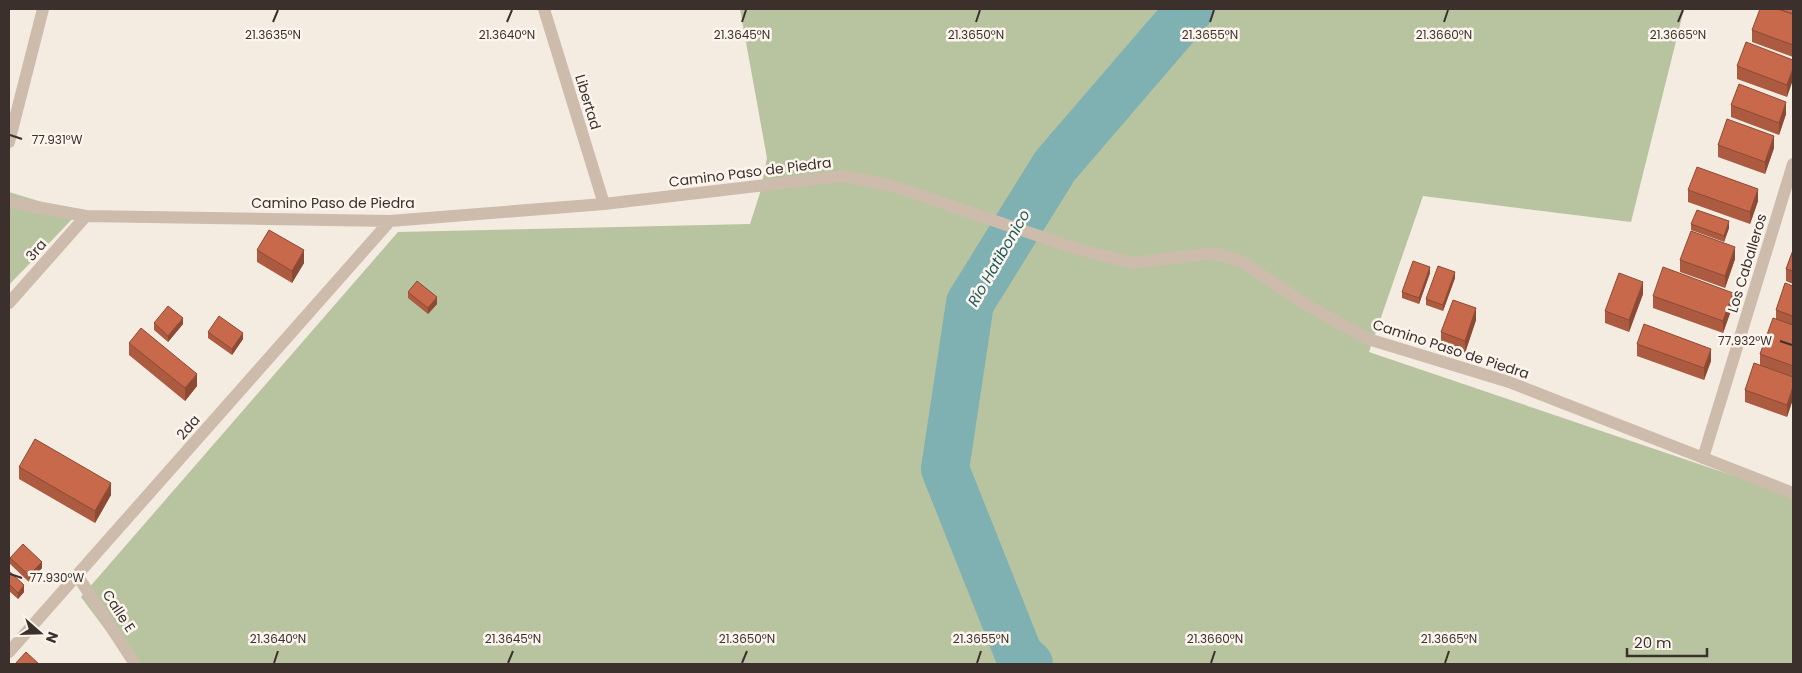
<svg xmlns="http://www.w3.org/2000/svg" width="1802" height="673" viewBox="0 0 1802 673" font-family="Poppins,sans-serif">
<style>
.green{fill:#b8c4a0}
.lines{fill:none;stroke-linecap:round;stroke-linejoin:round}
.river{stroke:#7fb0b2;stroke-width:48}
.service{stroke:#cdbbac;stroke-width:12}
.minor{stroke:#cdbbac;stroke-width:12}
.wall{fill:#ac5a40}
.shaded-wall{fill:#8c4a34}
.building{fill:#c8694b;stroke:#8c4a34}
.ticks{fill:none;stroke:#3b302b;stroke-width:2}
.labels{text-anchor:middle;stroke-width:5;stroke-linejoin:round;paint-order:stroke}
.street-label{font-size:14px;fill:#3b302b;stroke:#fbf5ee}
.water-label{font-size:15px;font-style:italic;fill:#1f5a5e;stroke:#fbf5ee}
.ticks-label{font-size:12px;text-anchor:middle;fill:#3b302b;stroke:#fbf5ee;stroke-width:5;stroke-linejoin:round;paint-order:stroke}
</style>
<rect width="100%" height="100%" fill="#f4ebe1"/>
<path class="green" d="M740,9H1684L1631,222L1423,196L1369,352L1793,496V664H131L81,597L398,232L750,224L760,193L767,158Z
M9,192L78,213L9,285Z"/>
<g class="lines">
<path class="river" d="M1029,664L1019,655L945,469L970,303L1055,166L1190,9"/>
<path class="service" d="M544,9L604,204
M9,142L43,9"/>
<path class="minor" d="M9,202L86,216L390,221L604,204L842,176L893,186L1077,249L1132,263L1214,253L1243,262L1305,304L1368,339L1509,382L1793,493
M9,303L86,216
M1703,458L1793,164
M77,575L135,664
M9,652L390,221"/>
</g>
<path class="wall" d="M1793,9V57L1752,42V30Z
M1793,60L1787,97L1737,79V66Z
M1731,105L1786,114L1779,135L1731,117Z
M1718,145L1774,148L1765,174L1718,157Z
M1688,190L1758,201L1750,224L1688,202Z
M1691,224L1729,228L1724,242L1691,230Z
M257,250L304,263L292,283L257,262Z
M1793,250V284L1786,281V269Z
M1735,259L1725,288L1680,272V260Z
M1430,273L1419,304L1402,298V292Z
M1455,278L1443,311L1426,305V299Z
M1793,286V399L1787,417L1745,402V390L1760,365V354L1776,319V310Z
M408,292L437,304L428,314L408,298Z
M1643,294L1629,332L1605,323V311Z
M1653,296L1733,305L1723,333L1653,308Z
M1476,320L1465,353L1441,345V332Z
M154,323L183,324L168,342L154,330Z
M208,332L243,339L232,355L208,338Z
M129,343L197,386L185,401L129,355Z
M1637,344L1711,361L1704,380L1637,356Z
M19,467L111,495L95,523L19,479Z
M10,558L42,568L29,582L10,564Z
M9,571L24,592L18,599L9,591Z"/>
<path class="shaded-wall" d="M1793,68V80L1787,97V85Z
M1786,102V114L1779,135V123Z
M1774,136V148L1765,174V162Z
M1758,189V201L1750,224V212Z
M1729,221V228L1724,242V236Z
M1735,247V259L1725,288V276Z
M304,250V263L292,283V271Z
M1430,267V273L1419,304V298Z
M1455,272V278L1443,311V305Z
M1643,282V294L1629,332V320Z
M1733,293V305L1723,333V321Z
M437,297V304L428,314V308Z
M1476,308V320L1465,353V341Z
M183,318V324L168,342V336Z
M243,333V339L232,355V349Z
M1711,349V361L1704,380V368Z
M197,374V386L185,401V388Z
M1793,387V399L1787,417V405Z
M111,483V495L95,523V511Z
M42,562V568L29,582V575Z
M24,585V592L18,599V593Z"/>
<path class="building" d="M1760,9H1778L1793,14V45L1752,30Z
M1778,9H1793V14Z
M1746,42L1793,60V68L1787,85L1737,66Z
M1739,84L1786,102L1779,123L1731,105Z
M1727,119L1774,136L1765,162L1718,145Z
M1697,167L1758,189L1750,212L1688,190Z
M1697,210L1729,221L1724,236L1691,224Z
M269,230L304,250L292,271L257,250Z
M1691,231L1735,247L1725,276L1680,260Z
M1793,250V271L1786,269Z
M1413,261L1430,267L1419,298L1402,292Z
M1438,266L1455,272L1443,305L1426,299Z
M1663,267L1733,293L1723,321L1653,296Z
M1619,273L1643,282L1629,320L1605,311Z
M417,281L437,297L428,308L408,292Z
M1785,283L1793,286V316L1776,310Z
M1453,300L1476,308L1465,341L1441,332Z
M168,306L183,318L168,336L154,323Z
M219,316L243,333L232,349L208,332Z
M1773,318L1793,325V366L1760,354Z
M1644,324L1711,349L1704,368L1637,344Z
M141,328L197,374L185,388L129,343Z
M1754,363L1793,377V387L1787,405L1745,390Z
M35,439L111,483L95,511L19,467Z
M23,544L42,562L29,575L10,558Z
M9,571L24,585L18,593L9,584Z
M26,652L39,664H15Z"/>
<path class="ticks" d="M273,22L278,10M507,22L512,10M742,22L746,10M976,22L980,10M1210,22L1214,10M1444,22L1448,10M1678,22L1683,10M10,135L22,139M1780,341L1792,345M10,574L22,578M274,663L278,651M508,663L513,651M742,663L747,651M977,663L981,651M1211,663L1215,651M1445,663L1449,651"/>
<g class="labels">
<g class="street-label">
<text transform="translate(588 102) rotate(73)" y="5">Libertad</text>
<text transform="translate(750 172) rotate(-7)" y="5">Camino Paso de Piedra</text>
<text x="333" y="208">Camino Paso de Piedra</text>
<text transform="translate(36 250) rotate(-49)" y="5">3ra</text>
<text transform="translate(1747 263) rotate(-73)" y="5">Los Caballeros</text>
<text transform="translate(1451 349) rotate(18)" y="5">Camino Paso de Piedra</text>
<text transform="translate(188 427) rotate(-49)" y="5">2da</text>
<text transform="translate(119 611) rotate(57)" y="5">Calle E</text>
</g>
<g class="water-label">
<text transform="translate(999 258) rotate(-60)" y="5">Río Hatibonico</text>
</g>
</g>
<g class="ticks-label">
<text x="273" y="39">21.3635°N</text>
<text x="507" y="39">21.3640°N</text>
<text x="742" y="39">21.3645°N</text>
<text x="976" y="39">21.3650°N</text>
<text x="1210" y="39">21.3655°N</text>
<text x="1444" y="39">21.3660°N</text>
<text x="1678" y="39">21.3665°N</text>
<text x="57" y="144">77.931°W</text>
<text x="1745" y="345">77.932°W</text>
<text x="57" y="582">77.930°W</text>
<text x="278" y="643">21.3640°N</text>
<text x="513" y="643">21.3645°N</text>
<text x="747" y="643">21.3650°N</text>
<text x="981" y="643">21.3655°N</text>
<text x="1215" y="643">21.3660°N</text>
<text x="1449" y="643">21.3665°N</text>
</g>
<rect width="1802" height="673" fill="none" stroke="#3b302b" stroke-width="20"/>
<g transform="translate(40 633) rotate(110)" stroke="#fbf5ee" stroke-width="4" paint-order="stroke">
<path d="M0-4L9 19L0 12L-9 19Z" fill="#3b302b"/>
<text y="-8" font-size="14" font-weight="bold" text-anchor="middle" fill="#3b302b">N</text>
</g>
<path d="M1627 648v8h80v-8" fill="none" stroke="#3b302b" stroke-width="2.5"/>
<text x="1634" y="648" font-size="15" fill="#3b302b" stroke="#fbf5ee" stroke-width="4" paint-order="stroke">20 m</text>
</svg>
